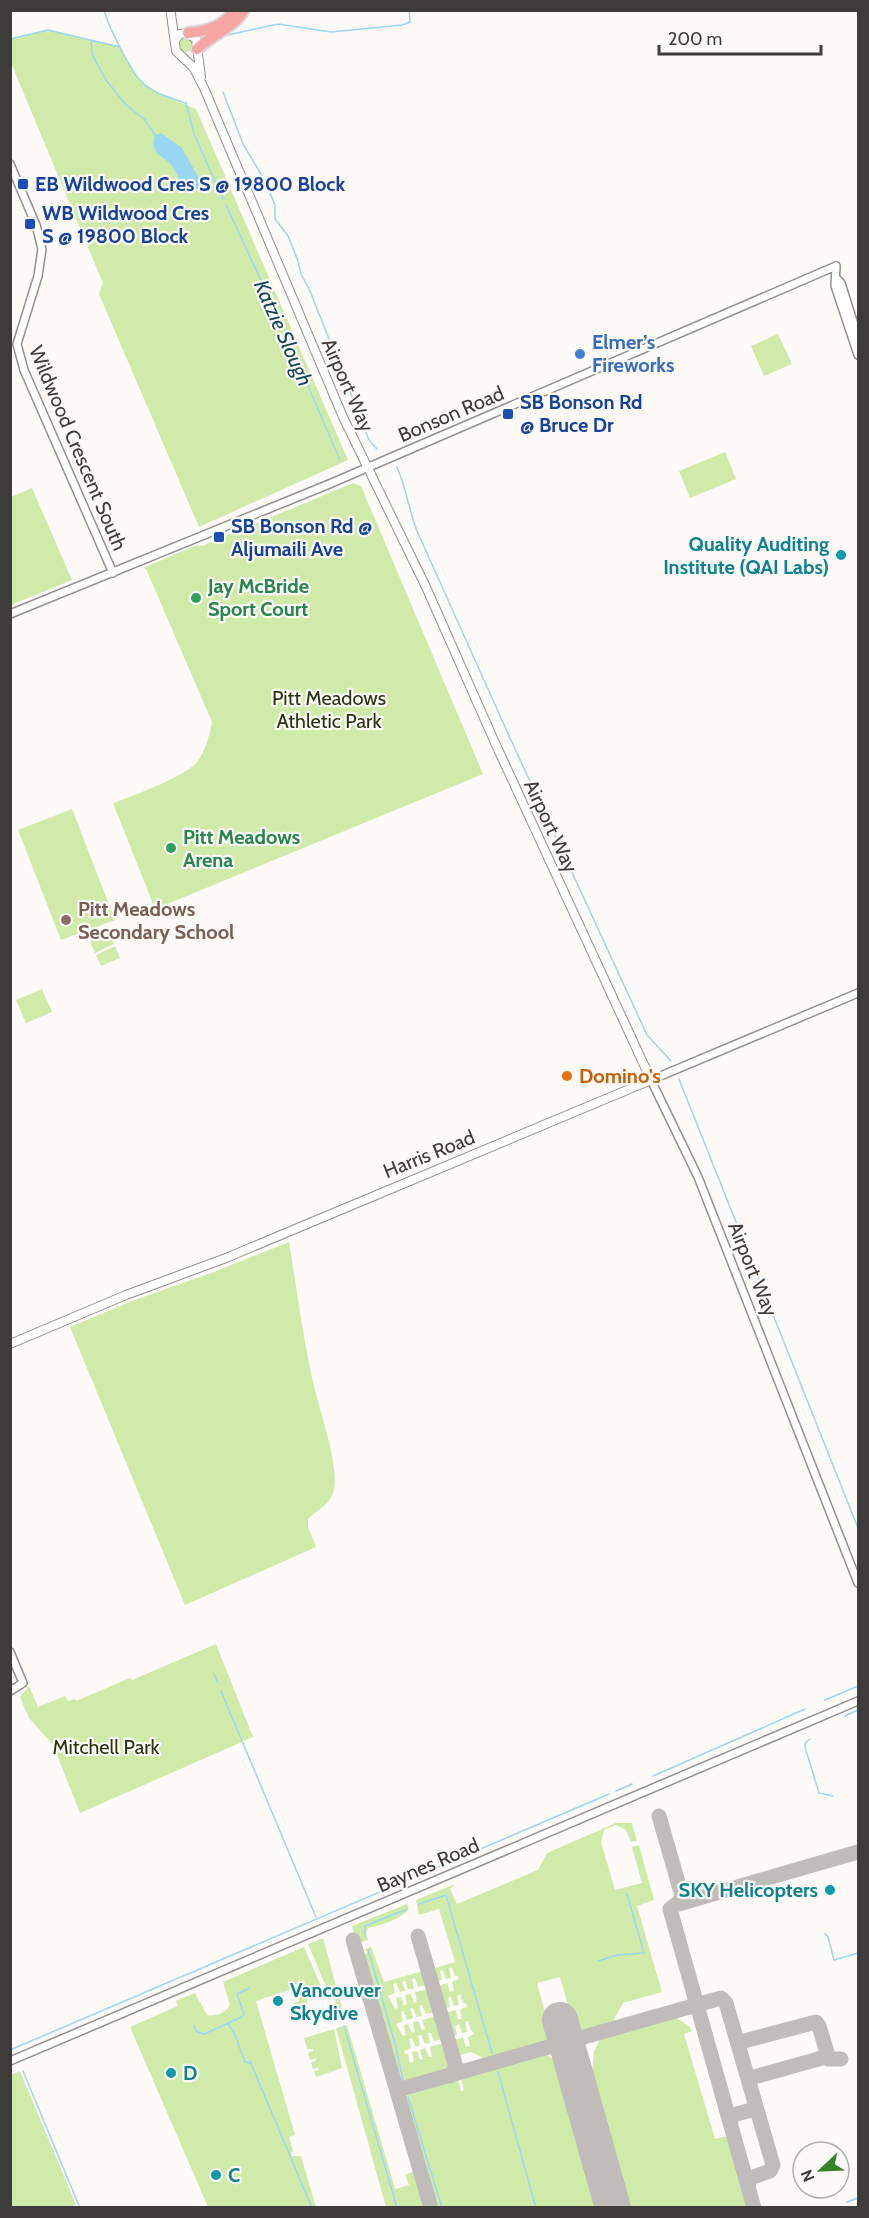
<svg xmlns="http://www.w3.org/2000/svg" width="869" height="2218" viewBox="0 0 869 2218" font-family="Cabin,sans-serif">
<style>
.green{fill:#d0eaaa}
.water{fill:#99d7f4}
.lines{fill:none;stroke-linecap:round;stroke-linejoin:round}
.stream{stroke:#99d7f4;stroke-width:1.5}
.taxiway{stroke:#bfbcba;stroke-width:15}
.runway{stroke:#bfbcba;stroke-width:36}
.tertiary-casing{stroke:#94908f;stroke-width:10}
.secondary-casing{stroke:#94908f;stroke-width:10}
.motorway-casing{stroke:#d8d8d8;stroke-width:14}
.tertiary{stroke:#fff;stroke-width:7}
.secondary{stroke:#fff;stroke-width:8}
.motorway{stroke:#f8a6a4;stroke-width:10}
.transit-dot{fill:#1a4fb4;stroke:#fefaf8;stroke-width:2}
.shop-dot{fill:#3f7fe0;stroke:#fefaf8;stroke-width:2}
.culture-dot{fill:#0f9aa8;stroke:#fefaf8;stroke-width:2}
.leisure-dot{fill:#2e9e5b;stroke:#fefaf8;stroke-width:2}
.education-dot{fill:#8d6e63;stroke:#fefaf8;stroke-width:2}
.food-dot{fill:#e8710a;stroke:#fefaf8;stroke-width:2}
.labels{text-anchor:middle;stroke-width:4.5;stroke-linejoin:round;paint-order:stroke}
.transit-label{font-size:20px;font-weight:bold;fill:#164399;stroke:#fefaf8;text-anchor:start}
.shop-label{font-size:20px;font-weight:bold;fill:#366cbe;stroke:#fefaf8;text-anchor:start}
.street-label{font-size:20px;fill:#3d3c3b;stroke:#fefaf8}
.culture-label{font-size:20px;font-weight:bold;fill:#0d838f;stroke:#fefaf8;text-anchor:start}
.leisure-label{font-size:20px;font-weight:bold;fill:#27864d;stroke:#fefaf8;text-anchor:start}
.park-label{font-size:20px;fill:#27340e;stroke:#fefaf8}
.education-label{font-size:20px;font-weight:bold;fill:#785e54;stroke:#fefaf8;text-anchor:start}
.food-label{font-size:20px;font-weight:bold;fill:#c56008;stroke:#fefaf8;text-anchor:start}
.water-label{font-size:21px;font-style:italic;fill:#134559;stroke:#fefaf8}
</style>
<rect width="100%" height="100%" fill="#fefaf8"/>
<path class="green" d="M48,30L120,47L139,80L159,94L196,109L348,460L199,527L99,294L103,283L11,63L10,39Z
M179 45a7 7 0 1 1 14 0a7 7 0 1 1-14 0Z
M778,334L792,364L764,376L751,346Z
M725,452L736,479L690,498L679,471Z
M353,483L361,486L483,774L155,909L113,803C131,797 188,775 197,762C206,750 209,736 212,722L146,569L143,568L197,545L202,546Z
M32,488L72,580L11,605V497Z
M72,809L115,920L61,940L18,830Z
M109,933L114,944L95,953L90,941Z
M115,946L120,958L101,966L96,955Z
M42,989L52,1012L26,1023L16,1000Z
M289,1242C297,1290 303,1339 314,1386C320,1412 339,1465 334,1489C331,1505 318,1509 308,1519V1527L316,1547L185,1605L70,1327L132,1301L211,1273Z
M216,1644L253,1737L80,1813L53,1745L29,1718L20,1697L29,1686L38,1707L65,1696L68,1701L75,1699L76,1701L130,1678L132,1680Z
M616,1823H632L637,1841L631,1842L626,1830L616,1825L604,1830L601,1842L615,1890L642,1883L632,1847L639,1845L654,1900L637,1906L662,1992L623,2003L612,2023L576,2033L560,1977L537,1983L552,2039L486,2059L471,2052L457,2056L452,2041L463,2037L466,2047L470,2046L468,2037L474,2034L471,2030L468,2021L465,2022L467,2032L462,2033L459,2024L455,2026L457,2035L451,2037L445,2013L456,2010L458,2019H462L460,2009L467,2007L466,2003H463L460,1994L457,1996L459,2005L454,2006L451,1997L448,1998L450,2007L443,2009L437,1986L447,1983L450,1992L454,1991L452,1982L459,1979L458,1976H455L452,1967L449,1968L451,1978L446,1979L443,1970L440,1971L442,1980L436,1982L432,1969L455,1962L439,1909L419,1915L416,1900L455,1884L450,1889L457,1904L538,1870L547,1853Z
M407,1904L409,1909C401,1919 380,1926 368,1928L366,1932L368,1940L357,1943L352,1926Z
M323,1938L342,2008L340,2011L345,2014L339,2016L334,1994L332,1996L329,1994L308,1944Z
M304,1947L321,1986L316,1988L318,1996L308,1999L307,2003L295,2006L294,2003L299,2001L295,1988L256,2001L295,2135L289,2137L293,2151L291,2153L292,2156H301L316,2207H208L130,2027L178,2006L176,2001L195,1993L207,2015C216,2017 225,2013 230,2005L223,1982Z
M371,1947L384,1982L423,1971L427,1985L418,1987L415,1978L412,1979L414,1989H408L405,1980L402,1982L405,1991L400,1992L396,1983L393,1984L395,1993L388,1996L395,2009L398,2007L396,1998L401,1997L404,2006L407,2004L405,1995L411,1994L414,2003L417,2002L415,1992L429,1989L434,2012L426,2014L422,2005L419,2006L422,2016L417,2017L413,2008L410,2009L413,2018L407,2020L404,2011L401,2012L403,2021L396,2024L403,2036L406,2035L404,2025L408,2024L412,2033L415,2032L413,2022L418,2021L422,2030L425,2029L422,2020L436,2016L442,2039L434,2041L431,2033H428L430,2043L425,2044L421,2035L418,2036L420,2045L416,2047L412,2038L409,2039L411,2048L404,2051L405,2054H408L410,2063L414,2061L412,2052L417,2051L420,2060L423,2059L420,2050L425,2048L429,2057H432L430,2047L443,2043L450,2070L405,2082H401L364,1955L367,1953L366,1950H363Z
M675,2017L690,2027L692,2031L684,2034L715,2139L727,2136L748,2207H626L591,2085L594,2051L600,2039Z
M347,2025L395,2189L409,2185L405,2175L417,2170L428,2207H386L336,2028Z
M334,2029L342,2068L316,2077L314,2071L319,2070L318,2068L313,2069L311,2062L316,2061V2058L310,2060L308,2053L313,2051V2049H307L304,2038Z
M545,2054L559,2063L601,2207H434L421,2163L424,2161L405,2096L458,2079L461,2091L464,2090L461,2078Z
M20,2071L76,2205L69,2207H11V2075Z"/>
<path class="water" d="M161,133L181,147L202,183L201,189L186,190C180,183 178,176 174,169C165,153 149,158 155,135Z"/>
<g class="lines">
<path class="stream" d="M104,10C108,26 129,67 139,79C151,93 170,98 186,103L194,134L223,199
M228,35L278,24L331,32L402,25L410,22L409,10
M10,39L48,30L120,47
M91,40L92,54L106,80L125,104L144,119L155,135
M223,92L243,144L265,181L275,205V219L288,236L298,261L301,274L310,291L369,440L377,449
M226,205L284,330L340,460
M397,467C406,488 409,510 417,531L510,738L647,1035L671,1061
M679,1079L858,1528
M214,1674L218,1683
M221,1691L316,1917
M825,1700L858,1686
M845,1716L858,1710
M810,1739L805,1743V1747L819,1793L833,1796
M653,1776L805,1709
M616,1791L632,1784
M419,1904L446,1895L492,2053
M825,1934L828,1937L834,1960L858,1953
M365,1937V1926L407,1909
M368,1950L396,2047L403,2080
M598,1961L617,1955L644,1953L627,1894
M228,2024L234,2032L245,2062L249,2063
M194,2026L197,2032L204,2034L242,2017L244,2014L237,1994L249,1988
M344,2026L397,2208
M10,2050L609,1794
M250,2061L312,2208
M23,2071L80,2208
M498,2072L536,2208
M408,2097L442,2208
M847,2202L858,2198"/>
<path class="taxiway" d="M659,1816L682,1896L678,1904
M418,1936L456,2067L450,2076
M353,1940L431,2208
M739,2049L740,2044L744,2041L816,2022L819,2026L829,2059H841
M750,2085V2081L754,2077L822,2058
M398,2095L401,2089L721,1998L726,2003L773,2165L770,2171L750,2178L748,2185
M730,2123L733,2115L751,2110L756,2111L758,2115
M754,2208L670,1909L675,1905L858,1852"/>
<path class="runway" d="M560,2020L613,2208"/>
<defs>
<path id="tertiary" d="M10,164L36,225L42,249L38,276L17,344L24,370L113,573
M836,278L841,283L858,337
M10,614L327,485L836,266L835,286L858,355
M858,993L651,1080L698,1177L858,1583
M10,1652L23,1683L10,1691
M10,2061L858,1701"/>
<path id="secondary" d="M176,39L180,34L187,33L196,39L201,77
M10,1344L126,1295L226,1258L651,1080L496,745L426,587L343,417L204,88L193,67L176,51L171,14"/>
<path id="motorway" d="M188,33C207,31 223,27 235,10
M197,49C213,34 232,29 244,10"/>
</defs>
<use href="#tertiary" class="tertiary-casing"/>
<use href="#secondary" class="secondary-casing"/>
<use href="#motorway" class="motorway-casing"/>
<use href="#tertiary" class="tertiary"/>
<use href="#secondary" class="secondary"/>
<use href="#motorway" class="motorway"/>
</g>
<g class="transit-dot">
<rect x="17" y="178" width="12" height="12" rx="3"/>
<rect x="24" y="218" width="12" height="12" rx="3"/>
<rect x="502" y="408" width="12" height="12" rx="3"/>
<rect x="213" y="531" width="12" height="12" rx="3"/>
</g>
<circle class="shop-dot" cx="580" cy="354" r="6"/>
<g class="culture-dot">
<circle cx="841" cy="555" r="6"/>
<circle cx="830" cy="1890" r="6"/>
<circle cx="278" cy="2001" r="6"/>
<circle cx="171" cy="2073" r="6"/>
<circle cx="216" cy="2175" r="6"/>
</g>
<g class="leisure-dot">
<circle cx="196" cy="598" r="6"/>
<circle cx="171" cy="848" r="6"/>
</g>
<circle class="education-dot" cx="66" cy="920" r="6"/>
<circle class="food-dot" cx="567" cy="1076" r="6"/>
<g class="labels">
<g class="transit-label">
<text x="35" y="191">EB Wildwood Cres S @ 19800 Block</text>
<text x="42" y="220">WB Wildwood Cres<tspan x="42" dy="23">S @ 19800 Block</tspan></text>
<text x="520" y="409">SB Bonson Rd<tspan x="520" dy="23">@ Bruce Dr</tspan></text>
<text x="231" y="533">SB Bonson Rd @<tspan x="231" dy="23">Aljumaili Ave</tspan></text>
</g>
<g class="shop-label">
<text x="592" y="349">Elmer’s<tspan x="592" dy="23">Fireworks</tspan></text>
</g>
<g class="street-label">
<text transform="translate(348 385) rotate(66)" y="7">Airport Way</text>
<text transform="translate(451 414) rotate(-23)" y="7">Bonson Road</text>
<text transform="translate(78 448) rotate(67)" y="7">Wildwood Crescent South</text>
<text transform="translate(551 826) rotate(65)" y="7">Airport Way</text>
<text transform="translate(429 1154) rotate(-22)" y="7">Harris Road</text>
<text transform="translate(753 1269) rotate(68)" y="7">Airport Way</text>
<text transform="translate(428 1865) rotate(-23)" y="7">Baynes Road</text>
</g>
<g class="culture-label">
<text x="829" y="551" text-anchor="end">Quality Auditing<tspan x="829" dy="23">Institute (QAI Labs)</tspan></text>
<text x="818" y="1897" text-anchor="end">SKY Helicopters</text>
<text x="290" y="1997">Vancouver<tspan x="290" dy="23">Skydive</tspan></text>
<text x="183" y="2080">D</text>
<text x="228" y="2182">C</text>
</g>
<g class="leisure-label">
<text x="208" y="593">Jay McBride<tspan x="208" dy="23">Sport Court</tspan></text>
<text x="183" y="844">Pitt Meadows<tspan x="183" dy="23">Arena</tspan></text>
</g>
<g class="park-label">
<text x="329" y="705">Pitt Meadows<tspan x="329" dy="23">Athletic Park</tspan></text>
<text x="106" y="1754">Mitchell Park</text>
</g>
<g class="education-label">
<text x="78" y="916">Pitt Meadows<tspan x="78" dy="23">Secondary School</tspan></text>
</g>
<g class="food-label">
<text x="579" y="1083">Domino's</text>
</g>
<g class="water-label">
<text transform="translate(283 333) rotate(66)" y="7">Katzie Slough</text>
</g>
</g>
<rect width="869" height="2218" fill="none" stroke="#3d3c3b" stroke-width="24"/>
<g transform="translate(821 2170) rotate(247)"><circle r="28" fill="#fefaf8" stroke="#b1aeac" stroke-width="1.5"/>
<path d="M0-4.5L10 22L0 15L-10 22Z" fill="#378229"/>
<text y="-9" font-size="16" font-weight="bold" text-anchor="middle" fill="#3d3c3b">N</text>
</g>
<path d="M659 45v9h162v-9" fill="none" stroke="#3d3c3b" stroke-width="3"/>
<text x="668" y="45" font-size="18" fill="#3d3c3b" stroke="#fefaf8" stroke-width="4.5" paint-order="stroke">200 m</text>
</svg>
